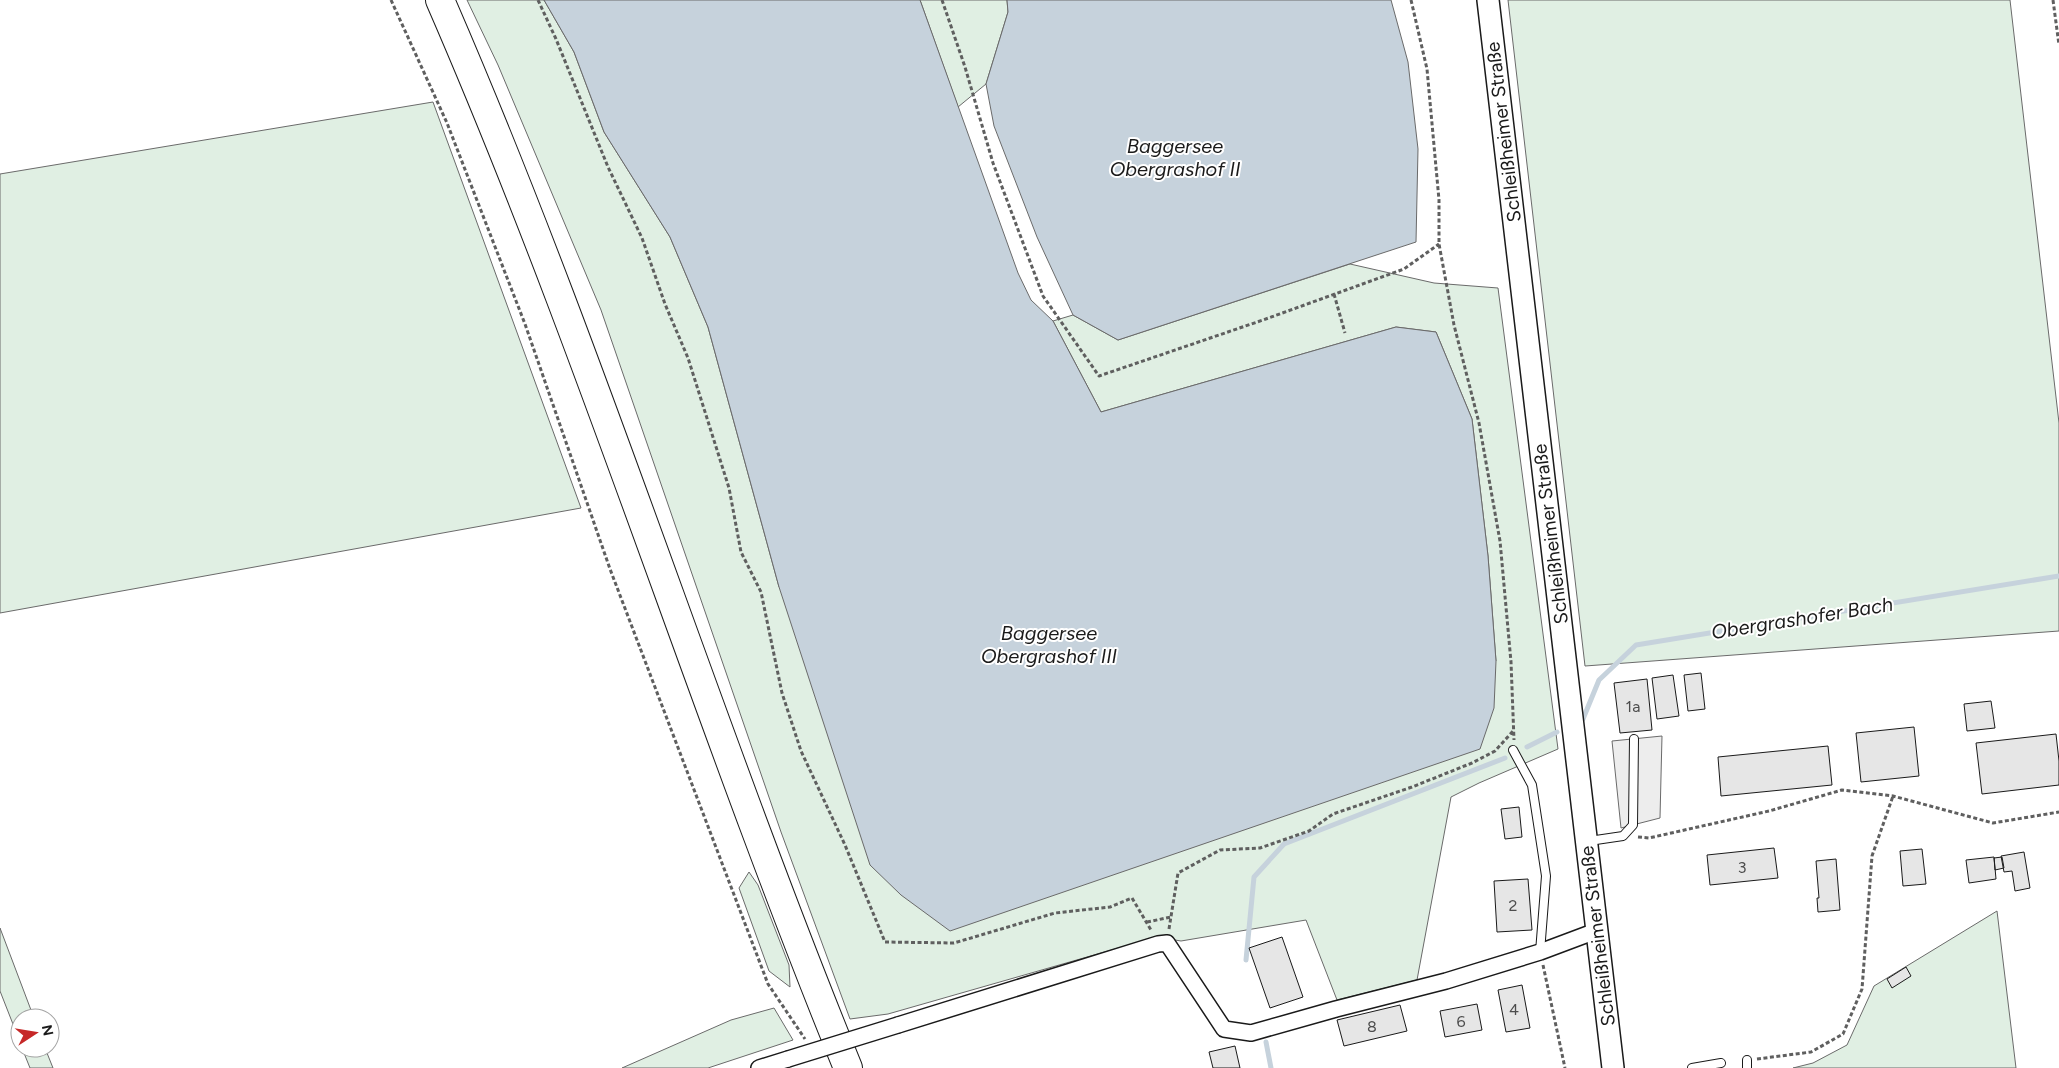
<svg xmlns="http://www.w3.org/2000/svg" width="2059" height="1068" viewBox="0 0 2059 1068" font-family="Figtree,sans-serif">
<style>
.green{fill:#e0efe3;stroke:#6a6a6a}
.parking{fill:#ededed;stroke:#6a6a6a}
.water{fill:#c6d2dc;stroke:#6a6a6a}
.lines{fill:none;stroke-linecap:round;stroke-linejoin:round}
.stream{stroke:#c6d2dc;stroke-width:5}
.building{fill:#e6e6e6;stroke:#1a1a1a}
.lane-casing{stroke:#1a1a1a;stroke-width:10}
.street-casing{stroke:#1a1a1a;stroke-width:18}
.secondary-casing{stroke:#1a1a1a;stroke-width:24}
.highway-casing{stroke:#1a1a1a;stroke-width:30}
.path{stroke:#5f5f5f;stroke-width:3;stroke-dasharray:4 2.5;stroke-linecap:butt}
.lane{stroke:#fff;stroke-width:8}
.street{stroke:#fff;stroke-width:15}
.secondary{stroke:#fff;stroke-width:21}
.highway{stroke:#fff;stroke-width:28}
.street-bridge-casing{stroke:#1a1a1a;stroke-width:18;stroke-linecap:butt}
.street-bridge{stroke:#fff;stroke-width:15}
.labels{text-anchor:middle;stroke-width:4;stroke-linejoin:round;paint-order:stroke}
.number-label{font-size:16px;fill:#4d4d4d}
.street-label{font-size:19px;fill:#1a1a1a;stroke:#fff}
.water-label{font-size:20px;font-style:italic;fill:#1a1a1a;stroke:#fff}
</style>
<rect width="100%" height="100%" fill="#fff"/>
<path class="green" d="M467,0H544L574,52L604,132L670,237L708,327L779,587L1496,661L1488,556L1472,419L1436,332L1396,327L1101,412L1053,321L1073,315L1118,340L1350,264L1434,283L1498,288L1558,749L1479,783L1451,797L1417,980L1337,1000L1306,920L1181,941L1157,937L888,1014L850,1019L781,832L601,310L498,65Z
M920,0H1007L1008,12L986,84L958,107Z
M1508,0H2010L2059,423V631L1585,666Z
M433,102L581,508L0,613V174Z
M749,872L758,885L789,965L790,987L769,971L739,888Z
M1997,911L2016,1068H1793L1813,1063L1847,1045L1874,986Z
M0,928L34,1018H20V1042L0,991Z
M774,1008L793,1040L708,1068H622L731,1020Z
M22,1048H45L53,1068H30Z"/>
<path class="parking" d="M1662,736L1660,818L1621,828L1612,741Z"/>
<path class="water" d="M544,0H920L1018,273L1031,300L1053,321L1101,412L1396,327L1436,332L1472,419L1488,556L1496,661L1494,708L1480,749L950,931L901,895L870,865L779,587L708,327L670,237L604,132L574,52Z
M1007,0H1391L1408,62L1418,149L1416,242L1118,340L1073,315L1037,237L994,126L986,84L1008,12Z"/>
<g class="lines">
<path class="stream" d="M1583,719L1599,680L1636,645L2059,576
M1527,747L1557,732
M1246,960L1254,877L1284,844L1505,758
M1266,1042L1271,1068"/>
</g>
<path class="building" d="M1701,673L1705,709L1688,711L1684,675Z
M1673,675L1679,716L1657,719L1652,678Z
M1647,679L1652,730L1620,733L1614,683Z
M1991,701L1995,728L1967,731L1964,704Z
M1914,727L1919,776L1861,782L1856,733Z
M2056,734L2059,761V785L1982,794L1976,743Z
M1828,746L1832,785L1721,796L1718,757Z
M1519,807L1522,837L1505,839L1501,809Z
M1774,848L1778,878L1710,885L1707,855Z
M1922,849L1926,884L1903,886L1900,851Z
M2024,852L2030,888L2015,891L2012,871L2004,872L2001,856Z
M1994,857L1996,879L1969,883L1966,860Z
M2002,857L2004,868L1995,870L1994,858Z
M1836,859L1840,910L1818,912L1817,898H1819L1816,861Z
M1528,879L1532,930L1497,932L1494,881Z
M1282,937L1303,997L1270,1008L1249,948Z
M1906,967L1911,976L1892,988L1887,979Z
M1522,985L1530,1028L1506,1032L1498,990Z
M1477,1004L1482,1030L1445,1037L1440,1011Z
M1400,1005L1407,1031L1344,1046L1337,1020Z
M1235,1046L1240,1068H1213L1209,1052Z"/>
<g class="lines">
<defs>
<path id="lane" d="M1513,750L1532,785L1546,876L1540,952
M1589,841L1623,836L1633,825L1634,739
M1747,1060V1068
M1692,1068L1721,1063"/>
<path id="street" d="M898,1025L1158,944L1167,943L1224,1029L1251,1033L1336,1009L1446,981L1540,952L1596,931
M759,1068L788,1059"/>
<path id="secondary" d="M1488,0L1613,1068"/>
<path id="highway" d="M440,0C592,349 704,715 848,1068"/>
</defs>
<use href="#lane" class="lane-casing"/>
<use href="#street" class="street-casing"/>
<use href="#secondary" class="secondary-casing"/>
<use href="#highway" class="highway-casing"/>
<path class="path" d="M391,0L447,123L525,324L610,569L768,984L805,1039
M538,0L556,39L608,167L642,238L665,304L688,358L729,488L741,552L761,592L782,693L801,751L845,845L885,942L954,943L1055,913L1110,907L1132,898L1151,930
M942,0L965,67L993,163L1043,296L1099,376L1263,320L1404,269L1439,244
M1411,0L1427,69L1439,200V244L1454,325L1479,423L1500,541L1511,662L1514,740
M2053,0L2059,45
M1334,294L1345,333
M1638,837L1649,838L1769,811L1842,790L1893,796L1993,823L2059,812
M1147,922L1171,917
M1169,929L1178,873L1220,850L1260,848L1309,831L1333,814L1412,787L1472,763L1495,751L1514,730
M1543,965L1565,1068
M1757,1059L1811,1052L1843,1034L1862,989L1872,856L1893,796"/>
<use href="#lane" class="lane"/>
<use href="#street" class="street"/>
<use href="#secondary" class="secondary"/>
<use href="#highway" class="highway"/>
<defs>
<path id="street-bridge" d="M788,1059L898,1025"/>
</defs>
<use href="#street-bridge" class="street-bridge-casing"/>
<use href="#street-bridge" class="street-bridge"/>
</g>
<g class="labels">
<g class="number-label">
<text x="1633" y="712">1a</text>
<text x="1742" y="873">3</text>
<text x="1513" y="911">2</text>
<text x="1514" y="1015">4</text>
<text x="1461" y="1027">6</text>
<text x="1372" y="1032">8</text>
</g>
<g class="street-label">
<text transform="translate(1503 132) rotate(-97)" y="7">Schleißheimer Straße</text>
<text transform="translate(1550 534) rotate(-97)" y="7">Schleißheimer Straße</text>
<text transform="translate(1597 936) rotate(-97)" y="7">Schleißheimer Straße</text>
</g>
<g class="water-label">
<text x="1175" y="153">Baggersee<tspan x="1175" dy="23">Obergrashof II</tspan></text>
<text transform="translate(1802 618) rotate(-9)" y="7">Obergrashofer Bach</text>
<text x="1049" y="640">Baggersee<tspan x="1049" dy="23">Obergrashof III</tspan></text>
</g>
</g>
<g transform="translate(35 1033) rotate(78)"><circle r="24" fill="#ffffff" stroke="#a3a3a3"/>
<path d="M0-4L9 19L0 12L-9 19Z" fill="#c62828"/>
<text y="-8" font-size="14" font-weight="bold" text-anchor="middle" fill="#1a1a1a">N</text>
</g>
</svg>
